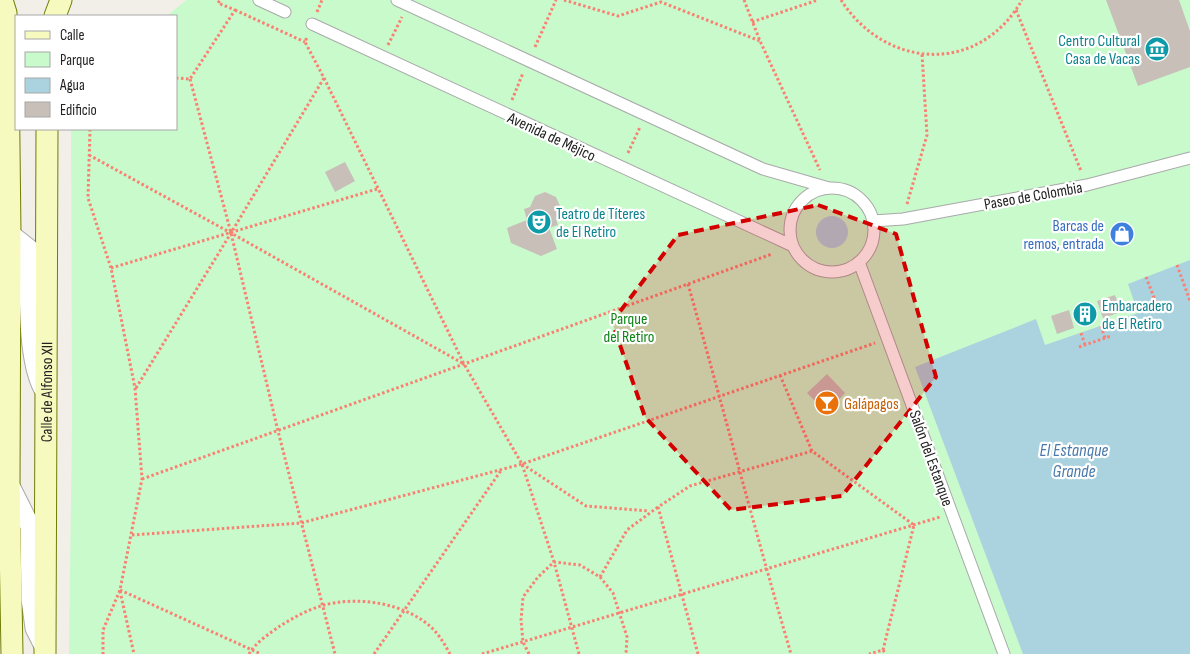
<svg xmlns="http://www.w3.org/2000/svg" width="1190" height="654" viewBox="0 0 1190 654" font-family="'Sofia Sans Condensed',sans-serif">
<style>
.park{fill:#c8facc}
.water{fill:#aad3df}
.building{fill:#c7bfb8}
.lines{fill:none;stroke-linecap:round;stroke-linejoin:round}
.pedestrian-casing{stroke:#a9a9a9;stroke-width:13}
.tertiary-casing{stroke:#a9a9a9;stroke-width:21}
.secondary-casing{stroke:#707d05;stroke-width:23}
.path{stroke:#fa8072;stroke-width:3;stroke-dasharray:2.5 2.5;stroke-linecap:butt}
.pedestrian{stroke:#fff;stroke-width:11}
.tertiary{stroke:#fff;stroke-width:19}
.secondary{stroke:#f7fabf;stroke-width:21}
.marked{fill:#d40000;fill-opacity:0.2;stroke:#d40000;stroke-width:4;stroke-dasharray:10 6;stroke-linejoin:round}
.labels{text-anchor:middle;stroke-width:4.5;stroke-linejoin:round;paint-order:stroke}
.culture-label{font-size:16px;fill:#0d838f;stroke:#fff;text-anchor:start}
.street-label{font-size:16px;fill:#222;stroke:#fff}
.shop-label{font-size:16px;fill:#366cbe;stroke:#fff;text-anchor:end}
.park-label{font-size:16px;fill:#0c8416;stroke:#fff}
.food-label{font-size:16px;fill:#c56008;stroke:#fff;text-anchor:start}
.water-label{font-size:18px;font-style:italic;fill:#4a7aab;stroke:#fff}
</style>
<rect width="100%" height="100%" fill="#f2efe9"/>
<path class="park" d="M186,0H1190V654H69L72,421L71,129H176V16H167Z"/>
<path class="water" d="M816 232a16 16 0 1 1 32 0a16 16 0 1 1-32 0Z
M1190,260V654H1023L915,367L1036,319L1045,345L1138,313L1128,284Z"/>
<path class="building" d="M1106,0H1179L1190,31V67L1138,86Z
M345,162L355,181L335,192L325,172Z
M545,192L556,197L561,208L556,219L558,225L549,228L557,249L541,256L511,243L507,228L527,220L524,209L530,207L535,196Z
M1115,295L1121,312L1103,318L1097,301Z
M1069,310L1074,328L1057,334L1051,316Z
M827,374L845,393L827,413L807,393Z"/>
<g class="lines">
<defs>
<path id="pedestrian" d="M259,0L285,12
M397,0L763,169L829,188
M312,24L793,246
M790 230a42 42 0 1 1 84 0a42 42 0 1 1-84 0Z
M873,221L903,219L1087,185L1190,158
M859,262L1004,654"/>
<path id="tertiary" d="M10,234L29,249C30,287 26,355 43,388
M9,484L30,526L31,599L35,628L45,648"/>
<g id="secondary">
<path d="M2,0L6,13L8,60L10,234L9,484L12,654"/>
<path d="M55,16L61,0"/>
<path id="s1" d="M45,654L47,129"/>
</g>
</defs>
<use href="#pedestrian" class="pedestrian-casing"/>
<use href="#tertiary" class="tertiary-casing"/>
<use href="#secondary" class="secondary-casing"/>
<path class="path" d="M564,0L618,16L661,2L760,41
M744,0L760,41L820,170
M841,0C886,70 979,75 1022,0
M235,10L305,42
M1016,10L1081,171
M317,12L322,0
M752,22L818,0
M388,45L402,17
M535,47L556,0
M176,78L190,79L235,10L218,3L220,0
M324,78L464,364L522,464L554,562L579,654
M190,79L231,233L278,431L335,654
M512,100L523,73
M90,129L88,198L111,268L135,388L142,479L120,590L103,630V654
M628,153L640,127
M89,155L231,233L464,364
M907,204L927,135L922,54
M1177,265L1190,301
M111,268L377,189
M1146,277L1158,308
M688,284C723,407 755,531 791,654
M1101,326L1105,338
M1081,333L1085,345
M1079,347L1111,336
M780,375L812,451
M136,388L231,233L324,78L305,42L307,37
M522,464L586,506L649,511
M142,479L772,254
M132,535L301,523L522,464L875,343
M600,577L627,530L658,507
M120,590L261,654
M120,591L134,654
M883,650L886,654
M249,654C255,643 270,633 280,626C293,618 307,610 321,606C356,595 407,603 433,629C440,636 445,645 450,654
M374,654L502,469
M482,654L940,517
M529,654L523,642L521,620L523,597L538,577L554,562L580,565L600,577L613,593L627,637L626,654
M698,654L658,507L690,486L812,451L914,525L883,650L869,654"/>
<use href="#pedestrian" class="pedestrian"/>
<use href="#tertiary" class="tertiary"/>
<use href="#secondary" class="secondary"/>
</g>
<path class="marked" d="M818,205L896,234L936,377L842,496L731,510L645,417L612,322L678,235Z"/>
<defs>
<symbol id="museum-disc" viewBox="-11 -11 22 22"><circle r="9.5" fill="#0f9aa8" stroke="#fff"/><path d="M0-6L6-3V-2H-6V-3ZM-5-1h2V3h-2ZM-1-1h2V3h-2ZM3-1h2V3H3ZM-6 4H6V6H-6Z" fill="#fff"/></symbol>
<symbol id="theatre-disc" viewBox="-11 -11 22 22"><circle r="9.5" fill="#0f9aa8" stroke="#fff"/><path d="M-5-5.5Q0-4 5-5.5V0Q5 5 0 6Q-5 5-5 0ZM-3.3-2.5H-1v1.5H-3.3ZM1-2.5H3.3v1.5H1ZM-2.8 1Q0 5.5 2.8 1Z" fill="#fff"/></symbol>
<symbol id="shop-disc" viewBox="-11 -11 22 22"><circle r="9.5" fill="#3f7fe0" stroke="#fff"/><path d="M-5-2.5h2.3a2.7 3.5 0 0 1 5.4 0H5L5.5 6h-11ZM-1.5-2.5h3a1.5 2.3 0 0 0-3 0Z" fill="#fff"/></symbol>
<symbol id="building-disc" viewBox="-11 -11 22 22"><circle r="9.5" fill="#0f9aa8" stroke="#fff"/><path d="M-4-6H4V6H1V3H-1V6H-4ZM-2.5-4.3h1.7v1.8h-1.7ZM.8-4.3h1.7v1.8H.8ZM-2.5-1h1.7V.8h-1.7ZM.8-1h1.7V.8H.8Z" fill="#fff"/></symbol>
<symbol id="bar-disc" viewBox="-11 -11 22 22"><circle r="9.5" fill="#e8710a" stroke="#fff"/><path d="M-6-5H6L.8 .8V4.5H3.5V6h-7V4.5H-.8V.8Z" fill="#fff"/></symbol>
</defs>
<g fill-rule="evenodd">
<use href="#museum-disc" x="1143" y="35" width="28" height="28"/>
<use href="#theatre-disc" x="525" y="208" width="28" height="28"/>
<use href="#shop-disc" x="1108" y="220" width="28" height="28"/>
<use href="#building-disc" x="1071" y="300" width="28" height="28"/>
<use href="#bar-disc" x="813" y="389" width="28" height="28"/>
</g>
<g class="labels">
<g class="culture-label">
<text x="1140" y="46" text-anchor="end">Centro Cultural<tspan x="1140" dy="18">Casa de Vacas</tspan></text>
<text x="556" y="219">Teatro de Títeres<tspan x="556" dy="18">de El Retiro</tspan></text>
<text x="1102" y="311">Embarcadero<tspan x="1102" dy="18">de El Retiro</tspan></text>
</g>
<g class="street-label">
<text transform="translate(552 136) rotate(25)" y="6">Avenida de Méjico</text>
<text transform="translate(1033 195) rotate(-10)" y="6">Paseo de Colombia</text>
<text dy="6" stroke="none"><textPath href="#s1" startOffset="262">Calle de Alfonso XII</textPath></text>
<text transform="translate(932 458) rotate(70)" y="6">Salón del Estanque</text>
</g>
<g class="shop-label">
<text x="1104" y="231">Barcas de<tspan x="1104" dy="18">remos, entrada</tspan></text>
</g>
<g class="park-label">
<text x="629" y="324">Parque<tspan x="629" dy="18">del Retiro</tspan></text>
</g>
<g class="food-label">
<text x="844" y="409">Galápagos</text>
</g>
<g class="water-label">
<text x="1074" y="456">El Estanque<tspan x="1074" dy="21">Grande</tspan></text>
</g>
</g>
<rect x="15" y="15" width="162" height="115" fill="#ffffff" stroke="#a7a7a7"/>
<rect x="25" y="31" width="25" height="8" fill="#f7fabf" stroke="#a7a7a7"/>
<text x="60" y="40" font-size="15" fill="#222222">Calle</text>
<rect x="25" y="52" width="25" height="15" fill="#c8facc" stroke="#a7a7a7"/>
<text x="60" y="65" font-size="15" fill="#222222">Parque</text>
<rect x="25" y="78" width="25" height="15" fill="#aad3df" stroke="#a7a7a7"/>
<text x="60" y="90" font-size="15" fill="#222222">Agua</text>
<rect x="25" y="102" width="25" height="15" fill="#c7bfb8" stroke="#a7a7a7"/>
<text x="60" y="115" font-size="15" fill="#222222">Edificio</text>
</svg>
